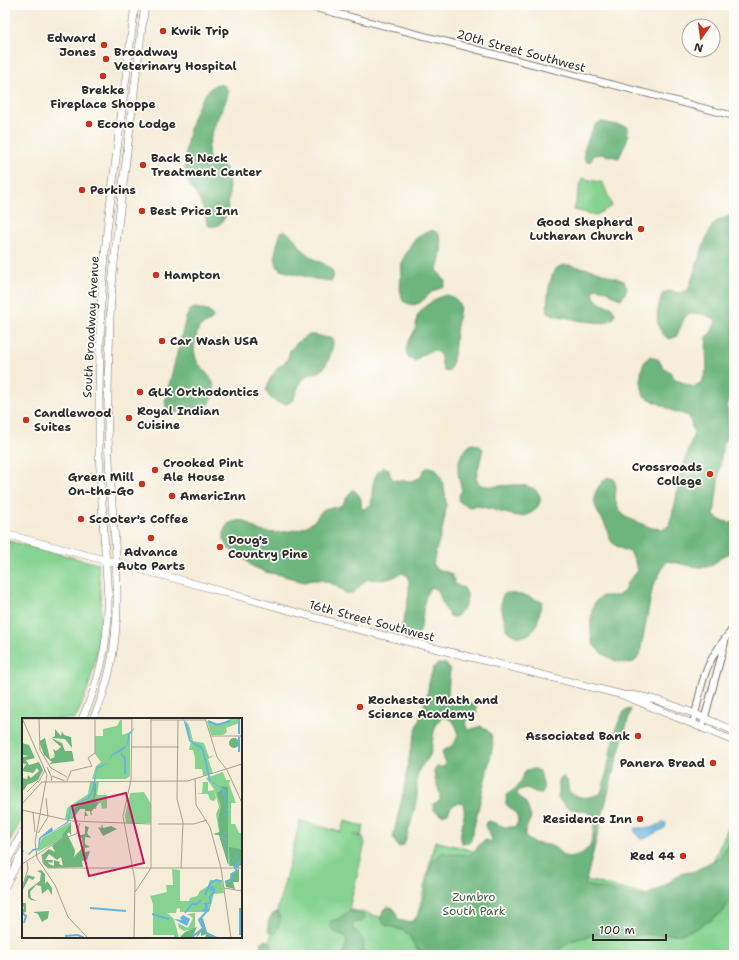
<svg xmlns="http://www.w3.org/2000/svg" width="739" height="960" viewBox="0 0 739 960" font-family="'Shantell Sans',sans-serif">
<style>
.green{fill:#86d391;stroke:#587f5e}
.forest{fill:#6cb57b;stroke:#4c7053}
.water{fill:#63b4de;stroke:#477084}
.lines{fill:none;stroke-linecap:round;stroke-linejoin:round}
.tertiary-casing{stroke:#726f68;stroke-width:8}
.secondary-casing{stroke:#726f68;stroke-width:8}
.primary-casing{stroke:#726f68;stroke-width:8}
.tertiary{stroke:#fff;stroke-width:6}
.secondary{stroke:#fff;stroke-width:7}
.primary{stroke:#fff;stroke-width:7}
.poi-dot{fill:#c8321e;stroke:#fdfcf7;stroke-width:1.5}
.labels{text-anchor:middle;stroke-width:3.5;stroke-linejoin:round;paint-order:stroke}
.poi-label{font-size:12px;font-weight:bold;fill:#2b2b2b;stroke:#fdfcf7;text-anchor:start}
.street-label{font-size:12px;fill:#2b2b2b;stroke:#fdfcf7}
.park-label{font-size:12px;fill:#465d4a;stroke:#fdfcf7}
.inset-river{fill:none;stroke:#63b4de;stroke-width:2}
.inset-road{fill:none;stroke:#a59f93;stroke-width:1}
.view{fill:#c2185b;fill-opacity:0.15;stroke:#c2185b;stroke-width:2}
.inset-edge{fill:none;stroke:#2b2b2b;stroke-width:2}
</style>
<rect width="100%" height="100%" fill="#fdfcf7"/>
<filter id="ink" filterUnits="userSpaceOnUse"><feTurbulence type="fractalNoise" baseFrequency=".025" numOctaves="2"/><feDisplacementMap in="SourceGraphic" scale="8" xChannelSelector="R" yChannelSelector="G"/><feConvolveMatrix kernelMatrix="1 2 1 2 8 2 1 2 1" color-interpolation-filters="sRGB"/></filter>
<filter id="wash" filterUnits="userSpaceOnUse"><feTurbulence type="fractalNoise" baseFrequency=".012" numOctaves="4" result="noise"/><feDisplacementMap in="SourceGraphic" scale="16" xChannelSelector="R" yChannelSelector="G"/><feGaussianBlur stdDeviation="0.9" result="paint"/><feColorMatrix in="noise" values="0 0 0 0 0 0 0 0 0 0 0 0 0 0 0 0 0 1.4 0 .05"/><feComposite in="paint" operator="in"/></filter>
<g filter="url(#wash)">
<rect width="100%" height="100%" fill="#f6edd9"/>
<path class="green" d="M582,178L603,183L612,206L596,215L574,210Z
M5,540L98,564C99,580 101,597 101,613C99,649 92,686 75,719H23V818L5,849Z
M732,819L734,820V955H266L300,821L341,832L344,821L364,826L361,836L353,835L363,837L365,843L349,909L415,926L435,841L649,896L710,868Z"/>
<path class="forest" d="M217,84L224,85C226,88 228,90 228,93C227,101 221,110 218,117C215,124 205,151 209,158C212,162 221,165 225,167C227,175 229,182 229,190C230,202 226,231 209,226C205,220 206,214 203,208C199,196 190,189 186,176C181,153 194,94 217,84Z
M602,122L628,127L627,140L619,158L602,154L594,155L591,161L587,162L584,157V150L591,132L596,124Z
M730,216L734,217V393L731,394L727,407L728,420L727,434L722,449L714,516L722,521L734,523V554C718,552 720,565 707,567C694,568 680,563 667,561C661,569 659,577 653,585L640,653C639,656 637,659 635,661C624,668 600,655 594,645C589,636 590,611 595,602C597,600 600,598 602,596H618L625,590L626,584L637,572L635,561L630,552C622,549 614,547 610,539C608,535 608,530 606,527C605,523 602,519 600,516C590,499 594,490 607,477L614,479L616,487L615,500L619,509L625,517L652,528L662,529L669,526L675,504L680,477L694,433L689,416L673,411L644,396C640,382 638,366 650,356L659,360L663,368L669,371L675,379L693,387L702,382L707,369L706,349L707,337L712,331L716,320C704,314 699,312 686,315L676,337L669,339C652,329 657,309 663,293L668,291L679,293L688,290C694,275 706,230 716,222C720,219 726,217 730,216Z
M432,230L438,233C444,244 440,258 437,270L445,281L444,287C441,288 438,289 435,290C422,298 420,311 403,301L400,289L402,261L413,241L422,234Z
M285,231C295,236 298,246 307,254C314,260 325,263 331,269C334,272 334,277 332,281L315,279L280,270C271,259 277,245 281,232Z
M569,265L594,270L624,281L627,287L625,294L621,299C615,298 614,295 609,292C605,289 600,289 595,288L593,293C595,303 603,305 612,307L615,314L613,319L604,323L582,321L554,315L548,312C546,302 549,275 557,268C561,265 565,265 569,265Z
M446,295C453,297 458,299 460,307C459,315 457,324 456,332C454,346 456,360 448,372L444,371C442,367 442,363 441,358C436,342 421,356 415,361L408,358C403,345 410,341 415,330C417,326 416,321 417,317C422,307 436,297 446,295Z
M195,308L206,310L213,315L212,320L199,327C196,337 193,345 195,355C198,372 221,377 212,398C210,403 208,408 204,411C197,415 190,406 183,409C180,410 177,413 175,415C167,412 166,409 165,401L186,318L190,310Z
M308,335H315L333,339C334,346 328,365 322,370C319,373 314,373 310,373L301,381L293,400L287,404C276,403 271,401 266,391L269,381L278,367L284,364L288,358L290,350L298,342Z
M471,444L479,445L483,449L476,478L479,484C496,491 518,479 534,489C539,492 541,497 540,502C537,510 529,516 521,516C511,516 489,508 478,506C470,508 466,507 459,501V495L462,490C456,470 455,458 471,444Z
M383,467L389,469L390,475L393,480L411,481L420,478L424,470L429,467L436,469C450,491 447,513 440,538C437,547 434,556 433,565L435,568L452,574L454,579V584L464,588L467,594C467,605 464,611 455,617L450,616L444,607L438,590L432,587C420,596 425,623 418,636H411L404,635L401,630C405,612 412,594 408,576L402,573C386,581 385,580 367,579L353,593H346L335,585L322,580H312L304,582L281,575L265,572L252,566L238,553L229,549L224,540V530L228,524C250,514 247,528 264,532C276,534 300,531 310,524C316,521 318,513 325,509C331,506 337,510 342,504C347,500 346,496 353,490C361,495 362,499 361,508L364,509L371,505C373,492 371,475 383,467Z
M508,593L527,596L542,602C539,614 538,634 523,636C515,637 511,635 506,629C506,617 496,604 504,594Z
M438,664H446L450,670L448,692L449,702C455,707 459,705 465,702L472,704L477,707L476,714L467,720L466,727L469,730L481,726C492,732 494,738 492,750L471,840L469,843H462C457,831 468,818 463,804L457,803L451,807L448,813L442,815L434,810L433,804L440,801C441,790 434,782 434,771L437,767H444L446,762L443,758L442,751C446,749 451,747 453,744C463,734 456,720 444,717C431,724 434,742 430,755C427,762 419,766 418,773C415,781 418,789 417,797C414,814 409,829 404,845L399,847L395,842L393,836L403,795L411,747L427,695L430,678L434,667Z
M631,709L613,773L585,885L643,897L667,884L679,874L695,871L719,857L734,838V897L722,912L711,920L693,930L680,934L654,935L644,934L620,939L595,935L581,938L569,942L556,952L549,955H443L425,952L417,949L408,934L402,930L385,925L381,919L383,910L388,907L393,908L397,913V918C421,935 426,892 428,878C429,872 431,866 433,860L443,852L448,854L471,855L482,842L486,840L491,842L492,839L485,826L486,822L489,821L505,827H515L518,822L517,815L506,804C506,789 513,794 519,784C522,780 523,774 526,770L535,769L540,771L544,789L542,793L535,792L527,788L519,790L517,794L526,803L531,817L525,831V837L534,843L549,845L555,848L564,856L570,857L581,854L590,847C592,838 599,817 587,812C579,809 570,812 563,804C561,802 558,799 558,797C558,794 560,792 559,790C559,784 558,785 560,778L564,777L567,780L569,792C580,799 589,799 601,793C611,766 609,734 625,710Z
M349,911L361,914L365,917L362,922H356L352,924L353,929C363,936 365,943 363,955H343L347,941L345,936L333,931L330,925L331,921L338,919Z
M274,913H278C282,921 279,928 274,934L269,932C267,925 268,918 274,913Z
M266,940L271,943L272,951L271,955H258L262,942Z"/>
<path class="water" d="M664,822L666,823L665,828L644,839H640L634,830L635,828H651Z"/>
</g>
<g filter="url(#ink)">
<g class="lines">
<defs>
<path id="tertiary" d="M304,5L734,116
M693,724C699,699 702,671 717,650C722,642 728,635 734,627
M702,728L725,642"/>
<path id="secondary" d="M5,534L177,579L353,628L623,695L734,741
M627,695C658,696 705,718 734,731"/>
<path id="primary" d="M82,719C100,681 109,640 108,598L99,455V391L101,304L107,230L135,5
M93,719C132,637 113,545 109,459C106,412 109,365 110,318C112,271 118,224 124,177C131,120 137,62 145,5
M5,865L23,832
M5,886L23,852"/>
</defs>
<use href="#tertiary" class="tertiary-casing"/>
<use href="#secondary" class="secondary-casing"/>
<use href="#primary" class="primary-casing"/>
<use href="#tertiary" class="tertiary"/>
<use href="#secondary" class="secondary"/>
<use href="#primary" class="primary"/>
</g>
</g>
<g class="poi-dot">
<circle cx="163" cy="31" r="4"/>
<circle cx="104" cy="45" r="4"/>
<circle cx="106" cy="59" r="4"/>
<circle cx="103" cy="76" r="4"/>
<circle cx="89" cy="124" r="4"/>
<circle cx="143" cy="165" r="4"/>
<circle cx="82" cy="190" r="4"/>
<circle cx="142" cy="211" r="4"/>
<circle cx="641" cy="229" r="4"/>
<circle cx="156" cy="275" r="4"/>
<circle cx="162" cy="341" r="4"/>
<circle cx="140" cy="392" r="4"/>
<circle cx="129" cy="418" r="4"/>
<circle cx="26" cy="420" r="4"/>
<circle cx="155" cy="470" r="4"/>
<circle cx="710" cy="474" r="4"/>
<circle cx="142" cy="484" r="4"/>
<circle cx="172" cy="496" r="4"/>
<circle cx="81" cy="519" r="4"/>
<circle cx="151" cy="538" r="4"/>
<circle cx="220" cy="547" r="4"/>
<circle cx="360" cy="707" r="4"/>
<circle cx="638" cy="736" r="4"/>
<circle cx="713" cy="763" r="4"/>
<circle cx="640" cy="819" r="4"/>
<circle cx="683" cy="856" r="4"/>
</g>
<g class="labels">
<g class="poi-label">
<text x="171" y="35">Kwik Trip</text>
<text x="96" y="42" text-anchor="end">Edward<tspan x="96" dy="14">Jones</tspan></text>
<text x="114" y="56">Broadway<tspan x="114" dy="14">Veterinary Hospital</tspan></text>
<text x="103" y="94" text-anchor="middle">Brekke<tspan x="103" dy="14">Fireplace Shoppe</tspan></text>
<text x="97" y="128">Econo Lodge</text>
<text x="151" y="162">Back &amp; Neck<tspan x="151" dy="14">Treatment Center</tspan></text>
<text x="90" y="194">Perkins</text>
<text x="150" y="215">Best Price Inn</text>
<text x="633" y="226" text-anchor="end">Good Shepherd<tspan x="633" dy="14">Lutheran Church</tspan></text>
<text x="164" y="279">Hampton</text>
<text x="170" y="345">Car Wash USA</text>
<text x="148" y="396">GLK Orthodontics</text>
<text x="137" y="415">Royal Indian<tspan x="137" dy="14">Cuisine</tspan></text>
<text x="34" y="417">Candlewood<tspan x="34" dy="14">Suites</tspan></text>
<text x="163" y="467">Crooked Pint<tspan x="163" dy="14">Ale House</tspan></text>
<text x="702" y="471" text-anchor="end">Crossroads<tspan x="702" dy="14">College</tspan></text>
<text x="134" y="481" text-anchor="end">Green Mill<tspan x="134" dy="14">On-the-Go</tspan></text>
<text x="180" y="500">AmericInn</text>
<text x="89" y="523">Scooter's Coffee</text>
<text x="228" y="544">Doug's<tspan x="228" dy="14">Country Pine</tspan></text>
<text x="151" y="556" text-anchor="middle">Advance<tspan x="151" dy="14">Auto Parts</tspan></text>
<text x="368" y="704">Rochester Math and<tspan x="368" dy="14">Science Academy</tspan></text>
<text x="630" y="740" text-anchor="end">Associated Bank</text>
<text x="705" y="767" text-anchor="end">Panera Bread</text>
<text x="632" y="823" text-anchor="end">Residence Inn</text>
<text x="675" y="860" text-anchor="end">Red 44</text>
</g>
<g class="street-label">
<text transform="translate(521 51) rotate(15)" y="4">20th Street Southwest</text>
<text transform="translate(91 327) rotate(-87)" y="4">South Broadway Avenue</text>
<text transform="translate(372 621) rotate(15)" y="4">16th Street Southwest</text>
</g>
<g class="park-label">
<text x="474" y="901">Zumbro<tspan x="474" dy="14">South Park</tspan></text>
</g>
</g>
<g transform="translate(22 718)">
<rect width="220" height="220" fill="#f6edd9"/>
<path d="M217,0V5L204,10L205,14L201,17H189L185,3L199,6L208,1ZM98,2H100V17L108,14V58L104,61H70L74,48L79,44L73,36V18H81V11L95,8ZM163,2L167,7L171,23L182,25L187,39L193,37L186,41L191,55L181,58L180,51H173V40L171,32H167L169,23ZM201,54L204,62H208L207,66L214,85H209V106H213L217,115H220V148H207L197,117L191,116L197,114L194,96L197,89L192,71L184,60ZM68,64H77L75,77H85V90L80,91L79,85H75L74,91H58L51,101H43L45,90L66,76ZM181,64H186V73L192,72L194,80L192,83L188,82L186,76H175L180,75ZM122,74L129,86V105H104L103,97L108,75ZM49,104V114L44,115V119L15,134L20,120ZM150,151L158,152V183H167L168,180L175,178L178,173L186,168L188,162H200L202,175L192,176L187,194H158V191L155,190L154,195H145L152,201L157,220H152V217H131V186L128,178L145,174L144,167H151ZM173,195V211L162,213L157,210L156,205L166,210L171,200L165,196Z" fill="#86d391"/>
<path d="M33,11L39,18L40,13L42,17L49,19L50,30L43,21L30,20L33,18ZM207 25a5 5 0 1 1 10 0a5 5 0 1 1-10 0ZM23,20L28,41L33,39L30,37L33,38L31,31L34,33L39,29L29,20L40,25L43,33H50L52,43L27,46L30,44L22,37L18,26V23ZM0,25L7,27L13,40L4,42L7,47L17,44L21,52L16,62L5,67L2,72L0,71V60L5,61L6,57L9,60L17,53L15,50L11,55L0,53L4,46L0,45V39L7,38L1,37ZM73,65L74,66V77L72,83L77,85L69,94L70,96L69,98L68,93H63L66,98H63L62,104L63,91H58L50,101L53,90L71,80ZM199,68L206,69V147L197,117H192L198,114L196,101L199,88L195,75L200,71ZM49,106V117L47,114L45,116L53,132L52,139L61,129L60,120L55,118L63,116V108L67,109L65,115L69,120L63,119V126L68,129L63,130V134L68,133L65,142L60,143L61,149L27,150L22,147L20,137L27,131L33,134L30,128L41,119L40,117ZM27,136L35,142L39,139L41,148L37,146L38,144L32,142V148L27,146L26,144L30,145L31,142H23ZM80,106L81,110L89,108L95,111L81,118L76,109L79,110ZM207,129L219,131L220,147L208,148ZM217,151V164H211L213,171L204,169L203,163L210,160L208,156ZM19,152L23,156V166L25,163L30,170V177L26,171L20,176L19,168L14,167L8,174L9,180L15,183L9,182L6,179V172L18,163L19,155L15,153ZM5,157L13,159L11,162L7,160L0,173L1,185H4V194L0,195L2,189L0,188V171ZM27,193L26,200L20,204L16,196L11,194ZM180,199L185,214L197,220H183L184,216L179,218V214L174,220L176,214L181,211L178,201ZM175,209L170,220H157L163,214Z" fill="#6cb57b" fill-rule="evenodd"/>
<path d="M113,0L112,11L108,16L107,24L105,28L101,32L91,37L85,46L75,51L72,72L68,80L49,89L48,99L46,105L19,120L17,131L11,133L7,137L2,133L0,135L1,132L6,136L11,131L16,130L17,120L30,109L31,113L45,104L48,89L65,80L69,75L75,49L86,45L90,36L105,27L106,16L112,10ZM161,0L165,7L169,23L179,28L182,32L189,63L203,72L204,81L203,85L205,87V91L207,94L206,96L198,100L205,113L202,118H199L203,120L205,122V125L200,126L203,127V136L208,140V134L213,136L215,139L214,141L211,142L214,146L218,142H220L217,146H213L210,142L214,140L213,137L208,134V140L205,139L203,136L202,129L203,127L200,126L205,123L198,119L205,113L198,100L206,94L204,92V87L202,85L203,79L199,77L201,72L187,62L180,32L167,23ZM161,197L168,201L165,208L152,201L160,202L158,200Z" fill="#63b4de"/>
<path class="inset-river" d="M217,0V16M186,3L195,7L208,3M217,34V19M99,36L103,40V56M203,164L208,163L210,156L215,153L212,148L216,149V146M183,177L188,166L194,162L199,163M68,190L104,193M0,195L4,198L2,205M163,195L170,186H175L179,182M130,196L147,201M180,201L184,215L194,220M218,217V190M43,218L56,217L62,220M169,220L181,210L177,202L186,192H182L185,189L183,186L188,185V179L192,173V171L189,172L191,169L187,170"/>
<path class="inset-road" d="M0,0L25,57L13,124L15,140L33,167L46,199L66,220M110,0L109,62L101,98L113,163L112,220M183,0L195,39L205,52L220,85M1,1H110M17,1L18,32L29,50L45,59M129,2H183M156,2L155,81L161,104L159,150M189,18H220M110,29H157M25,49L30,60L29,63M30,58L43,63M173,61L174,87L188,109L199,150L209,220M45,63L49,53L70,48L66,40L73,35V1M16,65L23,52M5,74L16,63M0,86L20,64L166,63L220,46M0,92L50,103M11,94L13,114M50,103L129,106M136,106H172L185,102M16,115L26,99L24,80M20,136L21,145L26,150H220M0,146L38,122L54,116L58,105M0,170L6,151L5,144M202,170L220,173M113,174L129,150V0"/>
<path class="view" d="M104,75L122,145L67,158L50,88Z"/>
<rect width="220" height="220" class="inset-edge"/>
</g>
<rect width="739" height="960" fill="none" stroke="#fdfcf7" stroke-width="20"/>
<g transform="translate(701 38) rotate(194)"><circle r="19" fill="#fdfcf7" stroke="#a9a8a5"/>
<path d="M0-3L7 15L0 10L-7 15Z" fill="#c8321e"/>
<text y="-6" font-size="11" font-weight="bold" text-anchor="middle" fill="#2b2b2b">N</text>
</g>
<path d="M593 934v6h73v-6" fill="none" stroke="#2b2b2b" stroke-width="2"/>
<text x="599" y="934" font-size="12" fill="#2b2b2b" stroke="#fdfcf7" stroke-width="3" paint-order="stroke">100 m</text>
</svg>
